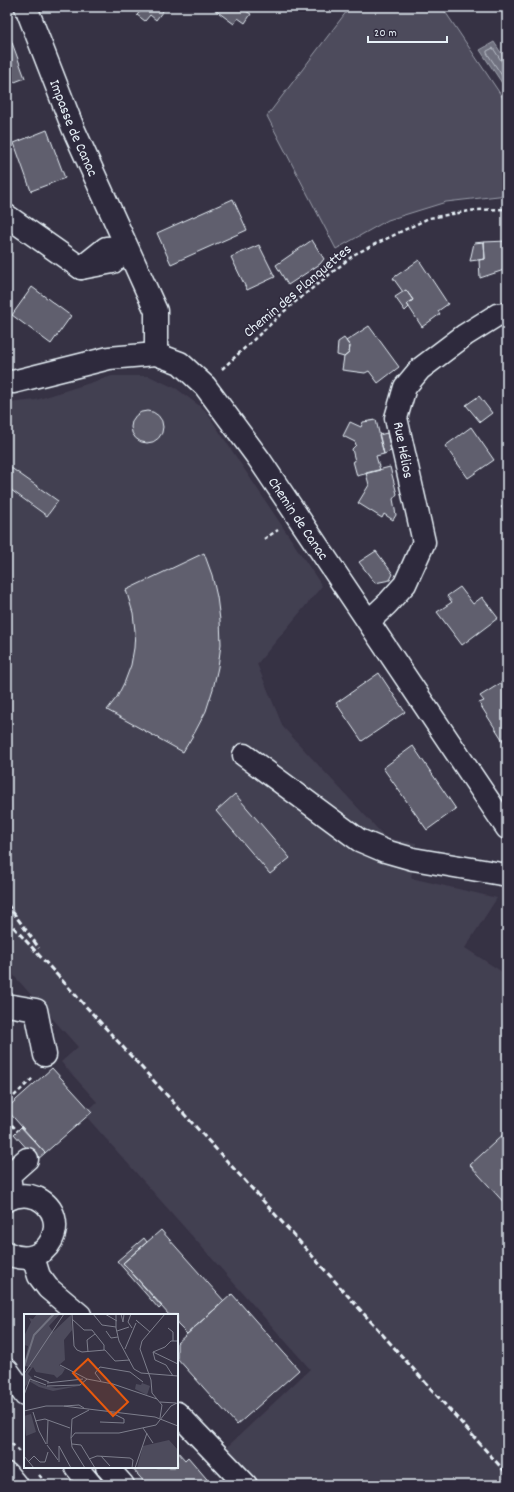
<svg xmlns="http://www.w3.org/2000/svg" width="514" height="1492" viewBox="0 0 514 1492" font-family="Dekko,sans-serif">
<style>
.built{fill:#433f51}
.green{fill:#4d4b5c;stroke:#9a9eaa}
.water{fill:#70717f;stroke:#a0a4af}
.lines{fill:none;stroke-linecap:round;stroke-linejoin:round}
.shore{stroke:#b8bec8;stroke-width:1}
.building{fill:#605e6e;stroke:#e8f1f8}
.minor-casing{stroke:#e8f1f8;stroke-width:25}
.major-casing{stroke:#e8f1f8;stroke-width:25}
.path{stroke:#e8f1f8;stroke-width:2.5;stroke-dasharray:4 3;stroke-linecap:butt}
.minor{stroke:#2f2a3d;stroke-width:22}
.major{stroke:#2f2a3d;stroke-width:22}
.rail{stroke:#e8f1f8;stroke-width:3;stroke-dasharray:6 3;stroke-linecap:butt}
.labels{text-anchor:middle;stroke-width:3;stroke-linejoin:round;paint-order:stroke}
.street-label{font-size:15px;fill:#e8f1f8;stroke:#2f2a3d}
.inset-river{fill:none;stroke:#70717f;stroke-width:2}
.inset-road{fill:none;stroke:#7d7e8c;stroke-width:1}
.view{fill:#e8590c;fill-opacity:0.15;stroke:#e8590c;stroke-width:2}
.inset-edge{fill:none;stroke:#e8f1f8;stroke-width:2}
</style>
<rect width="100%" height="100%" fill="#363244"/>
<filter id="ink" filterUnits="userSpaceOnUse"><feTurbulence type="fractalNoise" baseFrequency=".025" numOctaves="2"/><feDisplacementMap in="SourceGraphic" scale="8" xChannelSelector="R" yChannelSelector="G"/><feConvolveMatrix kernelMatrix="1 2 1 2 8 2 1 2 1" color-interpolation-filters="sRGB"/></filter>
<g filter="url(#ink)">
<path class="built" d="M112,376H149L177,389L205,410L322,586L257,664L283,727L386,838L416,843L411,878L497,898L465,948L507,975V1485H262L226,1448L310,1369L84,1114L97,1102L61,1062L78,1047L7,968V403L36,400Z"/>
<path class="green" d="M350,7H442L507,104V195L446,202L388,220L336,249L267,116Z"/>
<path class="water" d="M494,42L507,62V84L504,81L502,83L480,50Z"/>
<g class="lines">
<path class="shore" d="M507,63L502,62L493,48L487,51V53L503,77L507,78"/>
</g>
<path class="building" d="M140,7H166L156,20L150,15L145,21L137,15L142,9Z
M211,7H246L244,10L251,14L245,23L238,18L234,24Z
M11,40L25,78L7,85V42Z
M47,130L65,178L31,191L14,143Z
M233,199L247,230L171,264L157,233Z
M312,240L324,259L320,264L288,285L276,265Z
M507,241V269L480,278L479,260L485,259L484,242Z
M484,242L485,259L470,261L474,243Z
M259,245L275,277L247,290L231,257Z
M419,260L448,304L438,311L440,314L422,327L407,304L413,300L406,290L403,292L393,278Z
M32,287L71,316L51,344L12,315Z
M406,290L413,300L407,304L409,307L405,311L395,297Z
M369,326L399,367L378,383L369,371L365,373L342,370L344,357L349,353L350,346L346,341Z
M344,338L350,346L349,353L344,357L337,355L338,342Z
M479,396L492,413L480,422L466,405Z
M131 427a16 16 0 1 1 32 0a16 16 0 1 1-32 0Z
M376,420L384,454L376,456L380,470L357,476L353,461H355L352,449L356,445L355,442L343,436L350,422L361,427L363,422Z
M471,427L494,460L468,478L445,446Z
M387,433L391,451L384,454L379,435Z
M7,465L58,501L47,516L7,487Z
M390,467L397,494L393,499L396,515L393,520L384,514L382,518L358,503L369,485L366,473Z
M507,502V514L501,507Z
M376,551L393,574L390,580L375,583L359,562Z
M204,553L212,575L217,597L220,620L221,644L218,667L213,689L206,711L195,732L183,752L107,710L117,697L125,681L131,665L134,648L135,631L133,613L126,590Z
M460,587L473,604L482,597L498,618L462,645L437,612L452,602L447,596Z
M379,673L405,712L362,741L336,703Z
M504,681L507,685V747L479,703L484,701L480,696Z
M413,746L456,809L427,830L383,768Z
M235,794L290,858L270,874L216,811Z
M52,1068L92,1112L45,1153L7,1110V1108Z
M21,1127L45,1153L37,1160L14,1134Z
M507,1131V1206L470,1165Z
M161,1230L224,1301L187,1334L177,1324V1315H169L123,1263Z
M144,1238L147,1242L123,1263L162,1306L159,1309L117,1261Z
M232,1294L299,1370L237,1425L177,1358V1343Z
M177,1451L185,1460L188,1457L212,1485H147L131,1467H177Z"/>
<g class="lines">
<defs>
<g id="minor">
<path id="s1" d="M26,7L73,128L156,311V354"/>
<path d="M7,216L81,268"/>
<path d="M126,247L113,262L81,268L106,248Z"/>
<path id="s2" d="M7,381L13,382L109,358L156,354L180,363L205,386L259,459L507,828"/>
<path d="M369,621L387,604L405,584L424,542L396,418L405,387L420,369L465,335L497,315L507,314"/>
<path d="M244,755L359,840L385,851L413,859L507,875"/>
<path d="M7,1005L36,1010L45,1055"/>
<path d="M12,1197L9,1175L27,1159"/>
<path d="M7,1200C16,1195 27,1194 37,1198C75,1217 47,1274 7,1253"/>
<path d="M33,1257L39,1276L48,1288L80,1315"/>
<path d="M177,1413L246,1485"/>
<path d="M7,1474L16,1485"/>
</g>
<path id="major" d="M7,1370L25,1395
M76,1467L91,1485
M107,1467L123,1485"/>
</defs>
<use href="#minor" class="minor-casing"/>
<use href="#major" class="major-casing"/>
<path class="path" d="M222,369L289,307L355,254L429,218L476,210L507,209
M264,539L278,530
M14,1096L34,1077
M7,1120L18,1131
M7,1438L19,1452
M39,1475L48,1485"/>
<use href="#minor" class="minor"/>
<use href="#major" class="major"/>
<path class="rail" d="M7,904L39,948
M7,920L257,1194L507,1474"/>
</g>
</g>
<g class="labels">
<g class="street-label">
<text dy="5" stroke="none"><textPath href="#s1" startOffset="130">Impasse de Canac</textPath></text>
<text transform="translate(297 290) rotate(-40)" y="5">Chemin des Planquettes</text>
<text transform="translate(404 450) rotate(79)" y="5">Rue Hélios</text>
<text dy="5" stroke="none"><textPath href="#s2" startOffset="374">Chemin de Canac</textPath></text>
</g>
</g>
<g transform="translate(24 1314)">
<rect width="154" height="154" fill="#363244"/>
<path d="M13,0H36L25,12L29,18L47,1L48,16L40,26L41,46L35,51L41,55L38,60L33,64L30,61L12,58L9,53L4,60L8,64L0,74V61L7,53L0,52L4,32L0,31V22L7,8L5,4L9,5ZM9,66L17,71L32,74L60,71L29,77L15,73L5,67ZM118,69L126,72L123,81L111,75L112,70L117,71ZM7,100L12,118L2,122L0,102ZM145,126L154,136V154H113L119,132Z" fill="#4d4b5c"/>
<path class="inset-river" d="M0,53L10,21L30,0"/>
<path class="inset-road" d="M48,0L50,32L53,36L58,38L81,36L91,47L106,46M69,0L78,11L92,13M81,0L93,7M92,0V14L95,27L110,55L117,59L154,62M97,0L99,8L100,0M107,0L104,8L108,14M48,5L60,16H68L80,31V36M115,9L112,6L126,18M144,14L149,18V27M82,17L87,24L94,23M93,17L105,13M101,35L112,9M64,38L63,26L71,20M129,38L131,46L142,51L149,62M129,38L141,33L147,27H154M129,38L154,50M36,51L63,65L89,70L133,85M0,60L40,0M10,62L25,68M77,67L71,59L76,53L106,58L119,68M23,69L59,65M23,72L56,71L63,65M0,81L6,65L22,71M136,88L152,89M40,92L55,91L60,94M0,97L22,92H39L131,103L154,112M9,98L15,117L22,130M136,104L138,91L128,79L127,66L116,35L118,27L141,0M11,107L21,105L46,114M76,108L100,109V105L86,98M119,114L129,129M47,124L48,105L65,96M23,130L24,106M48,130L57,131L71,154M23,131L34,146M0,142L10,154M77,142L86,152M65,145L73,142L106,144L109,146L108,154M5,147L10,142L16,148H21L24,138M35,148V132L47,154M61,154L48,133L47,124L51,119H95L132,111L147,92L153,89M111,154L123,119"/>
<path class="view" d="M64,45L104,88L89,102L49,59Z"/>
<rect width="154" height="154" class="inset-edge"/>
</g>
<rect width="514" height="1492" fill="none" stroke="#2f2a3d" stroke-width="24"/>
<rect x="12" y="12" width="490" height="1468" fill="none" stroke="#e8f1f8" stroke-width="1.5" filter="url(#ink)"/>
<path d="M368 36v6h79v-6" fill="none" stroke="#e8f1f8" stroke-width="2"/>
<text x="374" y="36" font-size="12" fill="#e8f1f8" stroke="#2f2a3d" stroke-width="3" paint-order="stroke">20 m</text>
</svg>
